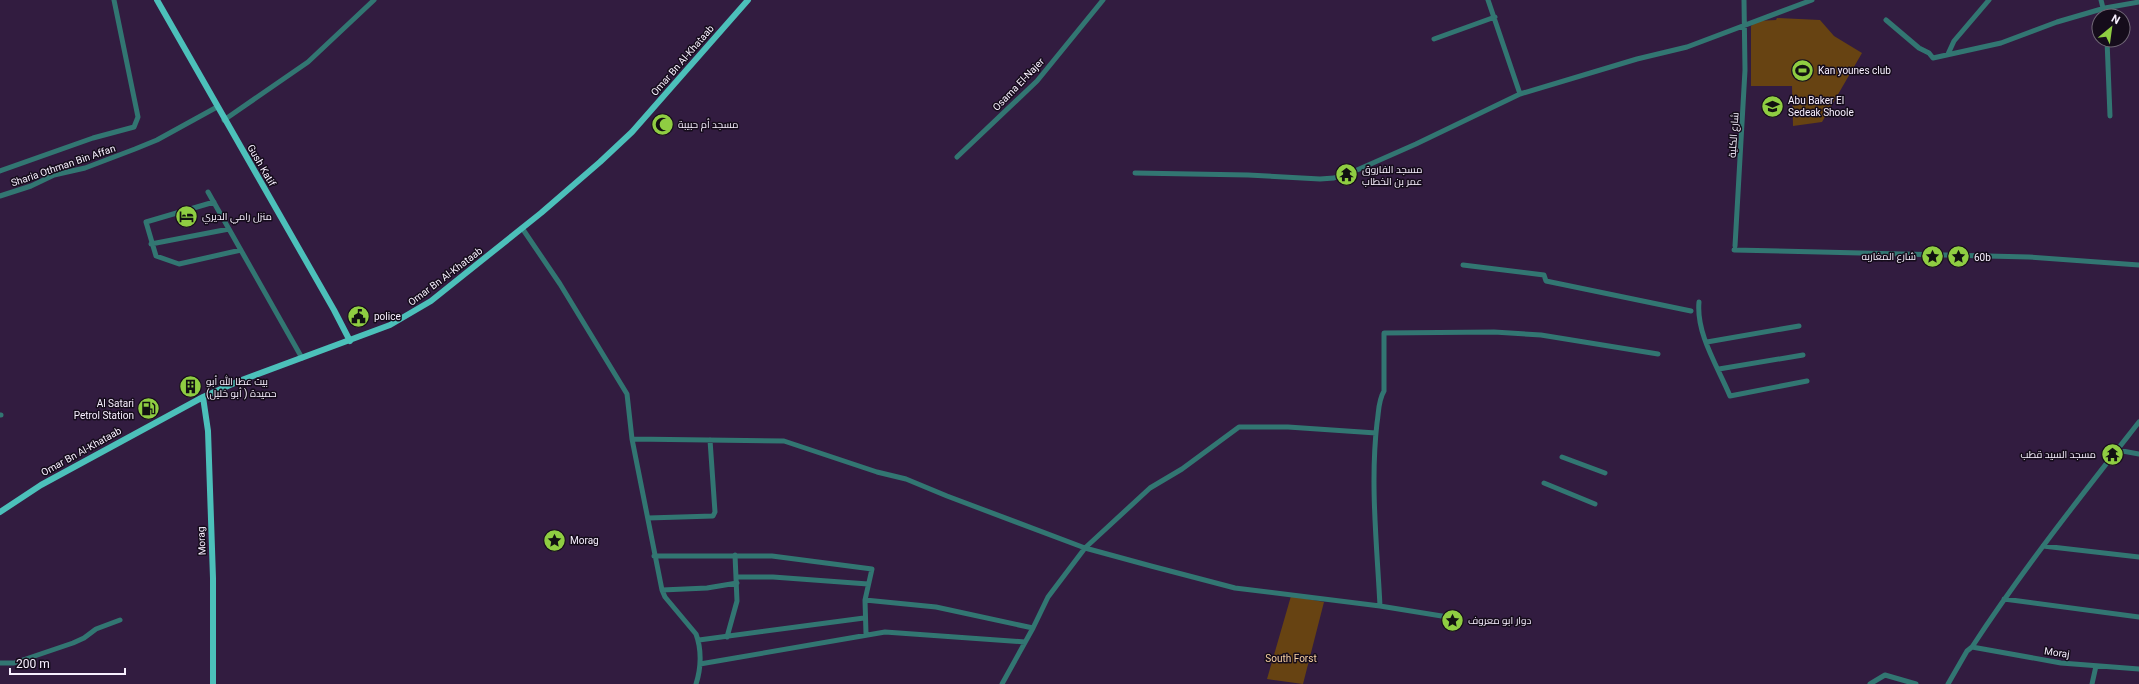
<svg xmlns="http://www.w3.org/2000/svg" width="2139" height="684" viewBox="0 0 2139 684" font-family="Roboto,Cairo,sans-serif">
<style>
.green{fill:#674312}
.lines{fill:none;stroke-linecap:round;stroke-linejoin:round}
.minor{stroke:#327672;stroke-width:5}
.major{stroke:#4cc0ba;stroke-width:6}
.labels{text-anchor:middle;stroke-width:3;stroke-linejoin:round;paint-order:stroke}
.street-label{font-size:10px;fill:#f8f0ff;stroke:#150c1b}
.poi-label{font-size:10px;fill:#f8f0ff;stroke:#150c1b;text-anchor:start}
.park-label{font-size:10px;fill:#f8d1a3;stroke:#150c1b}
</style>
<rect width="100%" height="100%" fill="#321c40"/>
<path class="green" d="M1777,18L1820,20L1834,36L1862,53L1822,122L1793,126L1792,86H1751V26L1757,21L1776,20Z
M1291,596L1324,602L1303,684L1267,679Z"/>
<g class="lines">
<path class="minor" d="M1488,0L1520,94
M2101,0L2105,16
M1886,20L1919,48L1929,53L1933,58L2001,43L2057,22L2105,8L2139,2
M1434,39L1495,17
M2107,40L2110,116
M1948,54L1954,41L1989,0
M224,120L308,62L374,0
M957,157L1037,81L1103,0
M0,171L93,138L134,127L138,117L114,0
M1135,173L1248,175L1320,179L1334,178L1357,170L1416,144L1520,94L1637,59L1687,47L1812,0
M208,192L302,358
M0,196L31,186L54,175L85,168L135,149L157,140L217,107
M214,202L146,222L156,256L179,264L241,250
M522,228L560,284L627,394L632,439L662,590L665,597L696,634C702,650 701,669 696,684
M151,244L229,229
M1735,246L1745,70L1744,0
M1734,250L2029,257L2139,265
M1463,265L1544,275L1546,281L1691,311
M1699,302C1696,334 1718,367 1730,396L1807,381
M1707,342L1799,326
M1719,369L1803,355
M0,415H1
M632,439L784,441L877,472L906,479L947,496L1085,548L1151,566L1235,588L1380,606L1454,618
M2117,450L2139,454
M1562,457L1605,473
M1544,483L1595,504
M648,518L713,516L715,512L710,440
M2043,546L2139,557
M654,556H772L872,569L865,600L866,634
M737,577H773L868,584
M662,590L707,588L737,583
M2004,599L2139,617
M865,600L936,607L1033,628
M1380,606C1377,546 1370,483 1377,423C1379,411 1378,401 1384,391V333L1494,332L1541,335L1658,354
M727,637L737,601L735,555
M699,640L864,618
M1972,647L2061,663L2139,669
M0,663H14L73,643L84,638L96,629L120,620
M700,664L885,632L1025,642
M1002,684L1033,628L1048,597L1085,548L1150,488L1182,469L1239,427H1288L1376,433
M1870,684L1885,675L1916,684
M1948,684L1967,651L1972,647C2023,569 2081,496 2139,422
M2092,684L2096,666"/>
<path class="major" d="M157,0L334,310L350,341
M203,397L208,431L213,578V684
M0,512L41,485L203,397L239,381L390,325L431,301L541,213L600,162L632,132L748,0"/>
</g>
<defs>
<symbol id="stadium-disc" viewBox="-11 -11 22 22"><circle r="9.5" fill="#8fcd42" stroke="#150c1b"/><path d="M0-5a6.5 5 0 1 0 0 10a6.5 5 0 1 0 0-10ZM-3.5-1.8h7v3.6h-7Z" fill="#111"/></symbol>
<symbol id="school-disc" viewBox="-11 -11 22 22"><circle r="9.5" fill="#8fcd42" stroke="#150c1b"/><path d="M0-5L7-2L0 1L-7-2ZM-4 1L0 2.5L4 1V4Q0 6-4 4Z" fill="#111"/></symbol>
<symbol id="mosque-disc" viewBox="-11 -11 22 22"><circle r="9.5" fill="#8fcd42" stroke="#150c1b"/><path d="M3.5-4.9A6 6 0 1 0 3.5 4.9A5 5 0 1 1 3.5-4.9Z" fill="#111"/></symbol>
<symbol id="temple-disc" viewBox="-11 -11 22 22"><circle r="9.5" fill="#8fcd42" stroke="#150c1b"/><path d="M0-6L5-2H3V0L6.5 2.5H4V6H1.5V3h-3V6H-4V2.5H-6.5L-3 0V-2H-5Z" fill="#111"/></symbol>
<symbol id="hotel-disc" viewBox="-11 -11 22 22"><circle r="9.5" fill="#8fcd42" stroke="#150c1b"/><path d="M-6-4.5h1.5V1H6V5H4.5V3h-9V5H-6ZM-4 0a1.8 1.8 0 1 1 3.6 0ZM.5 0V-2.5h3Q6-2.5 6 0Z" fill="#111"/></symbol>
<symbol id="sight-disc" viewBox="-11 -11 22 22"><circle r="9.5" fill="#8fcd42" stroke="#150c1b"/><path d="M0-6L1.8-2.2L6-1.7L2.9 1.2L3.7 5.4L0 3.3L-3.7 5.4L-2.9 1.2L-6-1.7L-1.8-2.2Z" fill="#111"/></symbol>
<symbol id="civic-disc" viewBox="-11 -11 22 22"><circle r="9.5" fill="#8fcd42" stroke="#150c1b"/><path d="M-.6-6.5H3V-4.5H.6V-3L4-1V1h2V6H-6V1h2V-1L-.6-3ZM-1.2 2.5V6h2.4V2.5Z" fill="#111"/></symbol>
<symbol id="building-disc" viewBox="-11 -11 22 22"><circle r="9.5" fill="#8fcd42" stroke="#150c1b"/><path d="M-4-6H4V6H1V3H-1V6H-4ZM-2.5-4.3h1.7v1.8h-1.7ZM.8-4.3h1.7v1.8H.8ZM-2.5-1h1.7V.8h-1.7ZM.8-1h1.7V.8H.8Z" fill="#111"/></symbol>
<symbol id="fuel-disc" viewBox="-11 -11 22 22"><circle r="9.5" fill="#8fcd42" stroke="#150c1b"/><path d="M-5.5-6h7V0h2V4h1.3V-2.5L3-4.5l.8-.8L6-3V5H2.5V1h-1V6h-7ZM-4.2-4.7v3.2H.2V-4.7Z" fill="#111"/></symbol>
</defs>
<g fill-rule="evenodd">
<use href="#stadium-disc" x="1790" y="58" width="25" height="25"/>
<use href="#school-disc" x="1760" y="94" width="25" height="25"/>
<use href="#mosque-disc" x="650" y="112" width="25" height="25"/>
<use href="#temple-disc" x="1334" y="162" width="25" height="25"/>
<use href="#hotel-disc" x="174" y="204" width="25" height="25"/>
<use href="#sight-disc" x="1920" y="244" width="25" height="25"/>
<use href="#sight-disc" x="1946" y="244" width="25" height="25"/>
<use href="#civic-disc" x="346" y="304" width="25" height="25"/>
<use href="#building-disc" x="178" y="374" width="25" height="25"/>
<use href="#fuel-disc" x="136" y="396" width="25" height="25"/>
<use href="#temple-disc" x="2100" y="442" width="25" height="25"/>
<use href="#sight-disc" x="542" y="528" width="25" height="25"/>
<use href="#sight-disc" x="1440" y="608" width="25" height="25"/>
</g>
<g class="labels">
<g class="street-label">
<text transform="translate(682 60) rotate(-49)" y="4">Omar Bn Al-Khataab</text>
<text transform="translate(1018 84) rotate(-46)" y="4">Osama El-Najer</text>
<text transform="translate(1733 135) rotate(-86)" y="4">شارع الكلية</text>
<text transform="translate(63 165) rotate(-19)" y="4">Sharia Othman Bin Affan</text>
<text transform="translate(262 165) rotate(60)" y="4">Gush Katif</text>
<text transform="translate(445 276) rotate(-37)" y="4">Omar Bn Al-Khataab</text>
<text transform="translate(81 451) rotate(-29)" y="4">Omar Bn Al-Khataab</text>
<text transform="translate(201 541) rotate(-93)" y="4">Morag</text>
<text transform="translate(2057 652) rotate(8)" y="4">Moraj</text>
</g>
<g class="poi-label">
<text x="1818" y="74">Kan younes club</text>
<text x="1788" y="104">Abu Baker El<tspan x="1788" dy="12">Sedeak Shoole</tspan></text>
<text x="678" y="128">مسجد أم حبيبة</text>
<text x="1362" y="173">مسجد الفاروق<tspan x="1362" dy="12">عمر بن الخطاب</tspan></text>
<text x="202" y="220">منزل رامي الديري</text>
<text x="1916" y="260" text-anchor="end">شارع المغاربه</text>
<text x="1974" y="261">60b</text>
<text x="374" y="320">police</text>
<text x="206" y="385">بيت عطا الله أبو<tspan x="206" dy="12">حميدة ( أبو خليل)</tspan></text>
<text x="134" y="407" text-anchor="end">Al Satari<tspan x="134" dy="12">Petrol Station</tspan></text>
<text x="2096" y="458" text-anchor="end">مسجد السيد قطب</text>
<text x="570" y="544">Morag</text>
<text x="1468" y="624">دوار ابو معروف</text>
</g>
<g class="park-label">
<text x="1291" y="662">South Forst</text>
</g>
</g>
<g transform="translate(2111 28) rotate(29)"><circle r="19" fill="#150c1b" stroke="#706776"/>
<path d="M0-3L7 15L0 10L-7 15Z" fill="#8fcd42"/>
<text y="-6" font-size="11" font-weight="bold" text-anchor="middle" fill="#f8f0ff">N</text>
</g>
<path d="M10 668v6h115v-6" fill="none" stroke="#f8f0ff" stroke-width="2"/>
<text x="16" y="668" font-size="12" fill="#f8f0ff" stroke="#150c1b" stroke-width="3" paint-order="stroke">200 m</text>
</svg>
